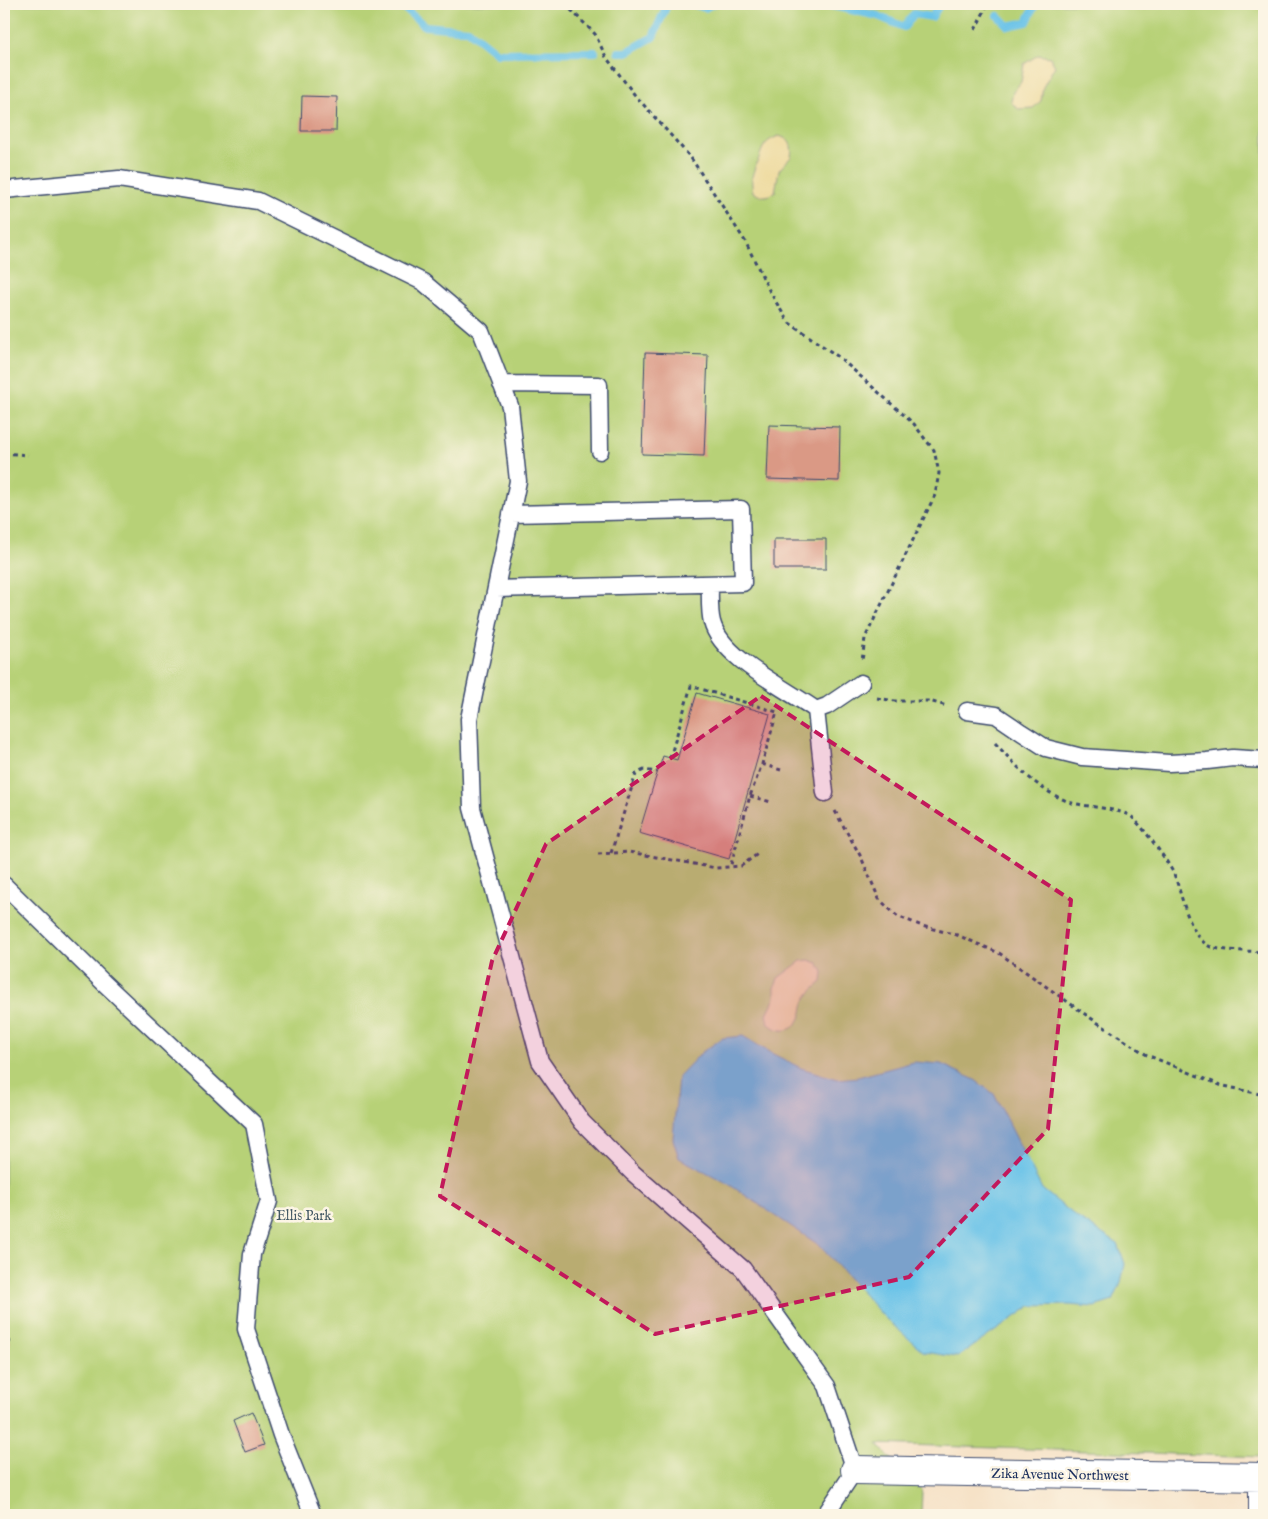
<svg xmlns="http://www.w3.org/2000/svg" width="1268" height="1519" viewBox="0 0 1268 1519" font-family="'IM FELL English',serif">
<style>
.green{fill:#b7d177;stroke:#69806a}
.sand{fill:#eeda9e;stroke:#84847e}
.water{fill:#6ac3e8;stroke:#4279a3}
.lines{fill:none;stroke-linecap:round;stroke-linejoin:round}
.stream{stroke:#6ac3e8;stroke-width:8}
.building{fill:#da9985}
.service-casing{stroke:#3c4a6e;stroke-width:19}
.minor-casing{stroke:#3c4a6e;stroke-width:30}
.path{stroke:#3c4a6e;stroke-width:3;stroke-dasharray:4 4;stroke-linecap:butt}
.service{stroke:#fff;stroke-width:16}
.minor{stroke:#fff;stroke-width:28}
.marked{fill:#c2185b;fill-opacity:0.2;stroke:#c2185b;stroke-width:4;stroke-dasharray:10 6;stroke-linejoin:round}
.labels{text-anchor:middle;stroke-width:5;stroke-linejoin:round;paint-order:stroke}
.park-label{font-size:14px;fill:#425864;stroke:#fcf5e5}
.street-label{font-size:14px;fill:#1b2f5e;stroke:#fcf5e5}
</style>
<rect width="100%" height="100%" fill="#fcf5e5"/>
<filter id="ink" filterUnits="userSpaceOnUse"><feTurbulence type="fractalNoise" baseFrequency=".02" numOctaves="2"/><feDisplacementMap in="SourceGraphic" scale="10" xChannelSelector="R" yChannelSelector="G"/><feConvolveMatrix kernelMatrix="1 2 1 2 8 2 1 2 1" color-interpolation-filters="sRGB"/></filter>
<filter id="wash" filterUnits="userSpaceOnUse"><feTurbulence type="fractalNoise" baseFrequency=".0096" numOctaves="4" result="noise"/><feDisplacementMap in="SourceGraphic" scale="20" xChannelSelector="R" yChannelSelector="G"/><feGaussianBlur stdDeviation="1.12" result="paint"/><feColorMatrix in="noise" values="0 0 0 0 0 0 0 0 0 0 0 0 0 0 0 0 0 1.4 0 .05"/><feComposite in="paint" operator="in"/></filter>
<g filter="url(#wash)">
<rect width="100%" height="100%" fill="#f6e2c7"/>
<path class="green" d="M4,4H1264V1457L877,1444L922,1491L921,1515H4Z"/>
<path class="sand" d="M1038,55L1050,57L1055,66L1043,87L1041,101L1033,108L1018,109L1011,102L1013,92L1021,82L1024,64Z
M779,136C790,139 793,145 791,157L779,170L775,192C767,197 761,198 753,192C751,180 751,177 756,165C763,150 761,142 779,136Z
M809,960L818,963L823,972L822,982C815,988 807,994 804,1003C802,1007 803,1013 800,1018C794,1032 780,1034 769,1024L767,1014L775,998V988L778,978L801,961Z"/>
<path class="water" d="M743,1036L769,1052L801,1068L837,1079L858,1077L914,1062L941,1064L975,1080L994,1094L1042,1189L1078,1218L1118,1244L1125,1264L1121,1283L1113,1301L1094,1307L1069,1305L1031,1306L958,1357L924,1352L884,1317L819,1245L727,1183L679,1158L673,1139L678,1077L702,1052L723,1038Z"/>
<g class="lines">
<path class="stream" d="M399,4L425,26L468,30L497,53L595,52
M693,4L705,8L712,4
M824,4L878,16L904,27L914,14L932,17L940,4
M998,16L1008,26L1027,22L1034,7L1033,4
M618,52H627L653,37L667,5L670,4"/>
</g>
<g id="blocks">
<path class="building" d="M302,96L337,97L336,131H301Z
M645,353L708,355L704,456L642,454Z
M769,425L840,427L839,481L767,479Z
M774,539H826V569H774Z
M697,693L770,714L729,859L639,833L655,780L663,756L677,760Z
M4,1335L11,1342L4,1349Z
M251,1413L264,1445L245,1452L233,1421Z"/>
</g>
</g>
<g filter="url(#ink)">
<use href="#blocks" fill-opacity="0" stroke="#3c4a6e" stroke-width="1"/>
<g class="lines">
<defs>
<path id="service" d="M4,190L119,179L258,201L423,282L481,331L510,406L518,481L469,719L472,808L540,1061L582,1122L633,1173L743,1269L827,1386L855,1470L825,1515
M501,384L599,385L600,451
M710,584C710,596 709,611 712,622C721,658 787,689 816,710
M496,589L743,583L741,509L511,514
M967,711L996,715L1021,732L1046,748L1082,757L1169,763L1207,761L1233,758L1264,760
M825,793L816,710L827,706L861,683
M4,885L104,983L254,1124L269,1201L252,1254L246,1329L281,1435L313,1515"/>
<path id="minor" d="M855,1470L1264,1477
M1263,1477V1515"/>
</defs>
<use href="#service" class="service-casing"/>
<use href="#minor" class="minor-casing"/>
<path class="path" d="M565,4L595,34L606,57L634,94L691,158L745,241L770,292L788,322L840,358L914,424L925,439L934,450L939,473L935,495L865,638L862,661
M975,30L988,4
M4,453L28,455
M877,698L895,701H929L947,706
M995,743C1018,768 1037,789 1069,802C1083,807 1125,808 1134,819C1145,830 1167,860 1174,874C1182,894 1189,938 1211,947C1220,951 1253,951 1264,952
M670,758L691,686L777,712L762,764L750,796L730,868
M762,764L781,770
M750,796L771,802
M835,811L861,857L879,899L897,916L922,926L957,935L999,953L1089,1017L1147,1055L1220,1085L1264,1095
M611,853L636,774L644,770L657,772
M598,854L629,852L716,868L741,866L759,853"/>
<use href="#service" class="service"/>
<use href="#minor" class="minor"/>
</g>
</g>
<path class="marked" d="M761,696L1071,900L1048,1129L909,1277L655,1334L440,1196L492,961L546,844Z"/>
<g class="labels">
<g class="park-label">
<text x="304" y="1220">Ellis Park</text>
</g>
<g class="street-label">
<text transform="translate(1060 1474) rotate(1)" y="5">Zika Avenue Northwest</text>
</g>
</g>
<rect width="1268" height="1519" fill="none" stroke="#fcf5e5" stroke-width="20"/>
</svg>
